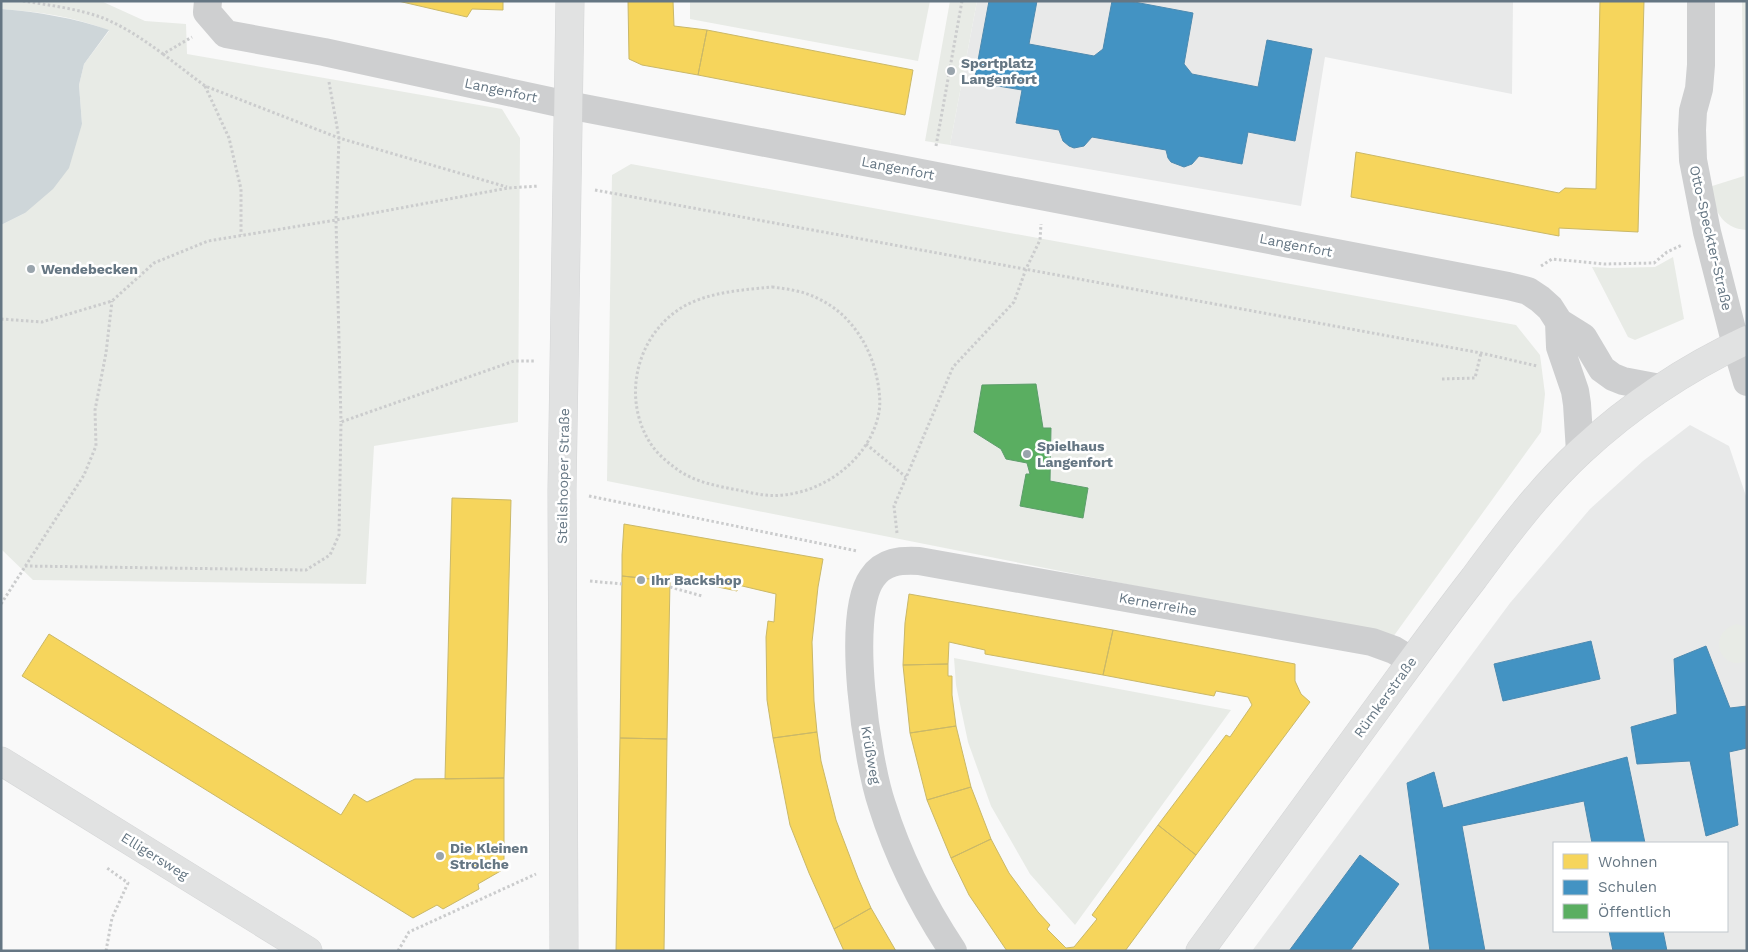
<svg xmlns="http://www.w3.org/2000/svg" width="1748" height="952" viewBox="0 0 1748 952" font-family="'Work Sans',sans-serif">
<style>
.built{fill:#e8e9e9;fill-rule:evenodd}
.green{fill:#e8ebe6}
.water{fill:#ced6d9}
.homes{fill:#f6d55c;stroke:#cab868}
.schools{fill:#4393c3;stroke:#4d8ab0}
.public{fill:#5aae61;stroke:#5d9d6b}
.lines{fill:none;stroke-linecap:round;stroke-linejoin:round}
.secondary-casing{stroke:#d5d6d7;stroke-width:29}
.path{stroke:#cbcccd;stroke-width:3;stroke-dasharray:2.5 2.5;stroke-linecap:butt}
.street{stroke:#cecfd0;stroke-width:28}
.secondary{stroke:#e1e2e2;stroke-width:28}
.poi-dot{fill:#99a4ac;stroke:#fff;stroke-width:2}
.labels{text-anchor:middle;stroke-width:5;stroke-linejoin:round;paint-order:stroke}
.poi-label{font-size:14px;font-weight:bold;fill:#657683;stroke:#fff;text-anchor:start}
.street-label{font-size:14px;fill:#657683;stroke:#fff}
</style>
<rect width="100%" height="100%" fill="#f9f9f9"/>
<path class="built" d="M977,1H1513L1512,94L1325,57L1301,206L950,145Z
M1690,425L1729,446L1747,499V951H1252L1510,603L1590,509L1643,461ZM1554,843H1727V931H1554Z"/>
<path class="green" d="M1,1H101L145,21L186,24L187,54L502,109L520,138L518,422L374,446L366,584L33,580L1,549V225L25,213L82,124L79,85L84,64L109,31C75,16 38,12 1,9Z
M690,1H930L918,61L690,19Z
M950,1H977L950,145L925,141Z
M1742,1H1747V230C1721,229 1714,208 1709,187L1744,176Z
M631,164L1516,325L1540,355L1545,394L1541,432L1393,637L607,481L612,175Z
M1673,257L1684,319L1635,340L1628,337L1592,267L1611,268L1655,267Z
M1736,624L1747,627V661C1721,672 1705,634 1736,624Z
M954,658L1231,710L1075,925L1030,874L991,806L968,742L956,685Z"/>
<path class="water" d="M1,9C39,12 74,18 109,30L84,64L79,85L82,124L69,168L53,189L25,213L1,225Z"/>
<path class="homes" d="M398,1H503V10L472,9L467,17Z
M628,1H673L674,26L707,30L698,75L642,65L629,59Z
M1600,1H1644L1638,232L1559,228V236L1351,197L1356,152L1559,193L1565,188L1596,189Z
M707,30L913,70L905,115L698,75Z
M452,498L511,500L504,778L445,779Z
M624,524L823,559L818,587L812,642L814,701L817,732L773,738L767,700L766,637L768,621L774,622L776,594L738,585L737,591L699,583V579L670,574V581L622,576V555Z
M622,576L670,581L667,739L620,738Z
M909,594L1113,630L1103,675L985,654V650L949,642L948,664L903,665L905,623Z
M1113,630L1295,664V681L1301,694L1310,702L1196,855L1158,825L1226,735L1230,737L1252,705L1248,697L1216,691L1214,696L1103,675Z
M49,634L341,815L354,794L367,802L415,779L504,778V869L478,884L479,889L443,909L437,905L413,918L22,676Z
M948,664V676H952V695L956,726L910,733L903,665Z
M956,726L971,787L927,800L910,733Z
M817,732L821,761L836,820L858,878L871,908L834,929L809,873L790,825L773,738Z
M620,738L667,739L664,951H616Z
M971,787L991,839L951,858L927,800Z
M1158,825L1196,855L1125,951H1007L969,895L951,858L991,839L1009,873L1038,912L1050,925L1047,929L1066,948L1074,947L1097,919L1092,915Z
M871,908L896,951H844L834,929Z"/>
<path class="schools" d="M989,1H1037L1029,44L1094,56L1103,49L1112,1H1129L1193,13L1184,64L1192,74L1258,87L1267,40L1312,49L1295,141L1248,132L1242,164L1199,156L1192,164L1184,167L1171,162L1168,158L1166,150L1092,137L1084,146L1074,148L1069,146L1063,141L1059,130L1016,123L1022,90L974,82Z
M1591,641L1600,679L1503,701L1494,664Z
M1706,646L1730,708L1747,706V748L1729,752L1738,825L1706,836L1690,761L1637,764L1631,727L1677,714L1674,659Z
M1627,757L1645,843H1592L1584,801L1462,826L1485,951H1430L1407,783L1434,772L1443,808Z
M1360,855L1399,884L1350,951H1289Z
M1609,931H1663L1667,951H1613Z"/>
<path class="public" d="M1036,384L1043,428H1051L1050,481L1088,488L1083,518L1020,506L1026,474H1030L1027,463L1006,459L1001,449L974,432L982,385Z"/>
<g class="lines">
<defs>
<path id="secondary" d="M1,761L308,951
M564,951L562,490L570,1
M1200,951C1264,863 1328,776 1392,688C1419,651 1446,614 1474,578C1507,533 1541,488 1581,451C1631,405 1686,368 1747,340"/>
</defs>
<use href="#secondary" class="secondary-casing"/>
<path class="path" d="M23,1C49,5 79,9 103,18C125,27 144,40 163,54L192,37
M163,54L205,86L339,138L507,187
M329,82L339,138L336,220L341,422
M205,86L229,138L241,189V235
M936,146L962,1
M595,190L1481,353L1537,366
M1541,266L1552,259L1604,264L1654,263L1667,252L1682,245
M772,287C788,289 804,291 819,299C842,310 859,330 869,353C876,368 882,396 879,412C871,457 827,491 783,495C767,497 753,493 738,490C717,486 695,482 678,470C667,462 656,453 649,441C622,396 637,336 681,308C707,292 742,290 772,287Z
M1,319L42,322L112,301L154,263L208,241L336,220L508,188L539,186
M1442,379L1475,378L1481,353
M866,444L906,477
M589,496L857,551
M897,533L894,506L953,367L1014,302L1026,269L1040,240L1041,224
M25,566L306,570L330,555L339,535L341,422L514,361H536
M590,581L622,584
M670,587L702,596
M1,604L84,475L96,446L95,410L106,353L112,301
M106,951L112,918L128,883L107,868
M398,951L409,932L536,874"/>
<path class="street" d="M208,1L207,12L226,34L324,52L568,105L1508,286L1528,291L1540,299L1550,308L1559,322L1583,337L1602,369L1613,377L1623,381L1660,388
M1701,1V65L1699,89L1693,111L1692,130L1693,160L1707,232L1736,345L1747,382
M1559,322L1560,347L1575,391L1577,404L1580,452
M953,951C923,906 898,856 882,805C867,761 845,616 872,578C883,561 901,560 919,561L1372,642L1394,650L1412,661"/>
<use href="#secondary" class="secondary"/>
</g>
<g class="poi-dot">
<circle cx="951" cy="71" r="5"/>
<circle cx="31" cy="269" r="5"/>
<circle cx="1027" cy="454" r="5"/>
<circle cx="641" cy="580" r="5"/>
<circle cx="440" cy="856" r="5"/>
</g>
<g class="labels">
<g class="poi-label">
<text x="961" y="68">Sportplatz<tspan x="961" dy="16">Langenfort</tspan></text>
<text x="41" y="274">Wendebecken</text>
<text x="1037" y="451">Spielhaus<tspan x="1037" dy="16">Langenfort</tspan></text>
<text x="651" y="585">Ihr Backshop</text>
<text x="450" y="853">Die Kleinen<tspan x="450" dy="16">Strolche</tspan></text>
</g>
<g class="street-label">
<text transform="translate(501 90) rotate(12)" y="5">Langenfort</text>
<text transform="translate(898 168) rotate(11)" y="5">Langenfort</text>
<text transform="translate(1711 238) rotate(77)" y="5">Otto-Speckter-Straße</text>
<text transform="translate(1296 245) rotate(11)" y="5">Langenfort</text>
<text transform="translate(563 476) rotate(-89)" y="5">Steilshooper Straße</text>
<text transform="translate(1158 604) rotate(10)" y="5">Kernerreihe</text>
<text transform="translate(1385 697) rotate(-54)" y="5">Rümkerstraße</text>
<text transform="translate(871 755) rotate(80)" y="5">Krüßweg</text>
<text transform="translate(155 856) rotate(32)" y="5">Elligersweg</text>
</g>
</g>
<rect width="1748" height="952" fill="none" stroke="#657683" stroke-width="5"/>
<rect x="1553" y="842" width="175" height="90" fill="#ffffff" stroke="#c1c8cd"/>
<rect x="1563" y="854" width="25" height="15" fill="#f6d55c" stroke="#c1c8cd"/>
<text x="1598" y="867" font-size="15" fill="#657683">Wohnen</text>
<rect x="1563" y="880" width="25" height="15" fill="#4393c3" stroke="#c1c8cd"/>
<text x="1598" y="892" font-size="15" fill="#657683">Schulen</text>
<rect x="1563" y="904" width="25" height="15" fill="#5aae61" stroke="#c1c8cd"/>
<text x="1598" y="917" font-size="15" fill="#657683">Öffentlich</text>
</svg>
